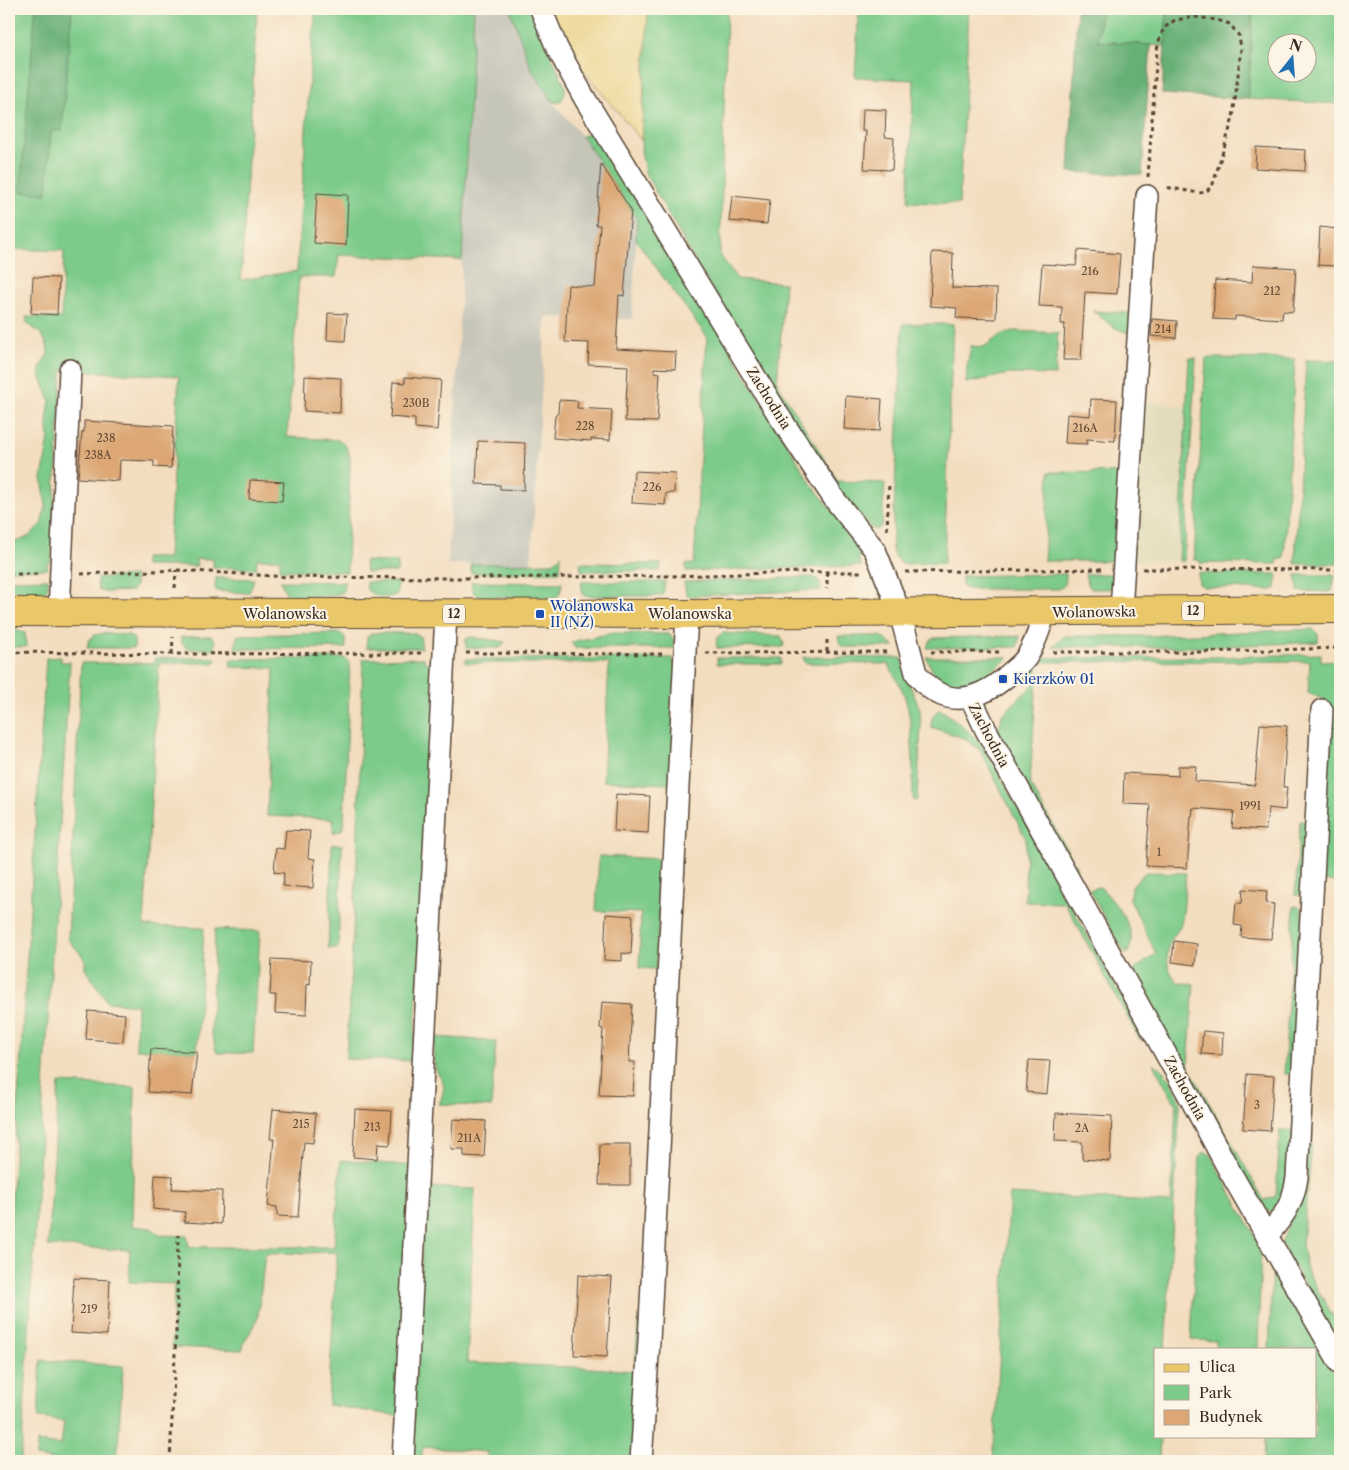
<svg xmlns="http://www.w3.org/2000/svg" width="1349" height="1470" viewBox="0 0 1349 1470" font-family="'Libre Caslon Text',serif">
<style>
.built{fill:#e2dcba}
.industrial{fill:#c5c5b8}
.green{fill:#7dcb8a;stroke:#5c7a54;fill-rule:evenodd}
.forest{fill:#66af76;stroke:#506c4a}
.sand{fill:#eeda9e;stroke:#94825e}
.building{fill:#dca775}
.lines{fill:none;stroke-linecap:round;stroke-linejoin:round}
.minor-casing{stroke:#574536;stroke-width:24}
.major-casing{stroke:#574536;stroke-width:30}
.path{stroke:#574536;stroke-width:3;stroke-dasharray:4 4;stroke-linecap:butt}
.minor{stroke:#fff;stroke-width:21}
.major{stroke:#eac769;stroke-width:28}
.transit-dot{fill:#1a4fb4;stroke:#fcf5e5;stroke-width:2}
.labels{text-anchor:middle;stroke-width:4;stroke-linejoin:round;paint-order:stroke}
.number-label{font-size:11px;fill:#634934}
.shield{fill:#fcf5e5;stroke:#75675a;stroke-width:1}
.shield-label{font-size:12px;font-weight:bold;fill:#3b2a1e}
.street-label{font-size:14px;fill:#3b2a1e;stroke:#fcf5e5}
.transit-label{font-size:14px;fill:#164399;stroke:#fcf5e5;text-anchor:start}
</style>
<rect width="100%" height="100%" fill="#fcf5e5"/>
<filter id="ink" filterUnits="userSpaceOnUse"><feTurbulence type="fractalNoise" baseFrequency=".02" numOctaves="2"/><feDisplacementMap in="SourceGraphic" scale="10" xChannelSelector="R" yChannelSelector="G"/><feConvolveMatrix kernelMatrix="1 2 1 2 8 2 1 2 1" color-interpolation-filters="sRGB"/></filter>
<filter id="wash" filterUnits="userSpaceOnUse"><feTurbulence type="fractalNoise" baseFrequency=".0096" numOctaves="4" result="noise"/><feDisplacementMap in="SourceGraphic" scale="20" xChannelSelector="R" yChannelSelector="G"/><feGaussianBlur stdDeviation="1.12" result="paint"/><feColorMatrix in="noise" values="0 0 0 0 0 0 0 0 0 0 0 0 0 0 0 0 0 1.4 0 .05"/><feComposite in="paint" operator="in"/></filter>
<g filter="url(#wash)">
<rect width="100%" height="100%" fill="#f3ddbf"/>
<path class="built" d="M1141,400L1187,407L1179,561H1132Z"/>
<path class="industrial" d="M474,9H510L531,68L552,101L582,136L637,219L632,319L546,317L531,563L448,564Z"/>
<path class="green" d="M9,9H257L241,280L297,271L311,53L316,9H474L462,260L339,255L336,277H299L287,437L338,440C346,443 348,450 350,458L347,572L280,570V559H257L256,569L213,567V559H196L197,566H145L144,558H168L179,376L62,370L51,561L47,564L48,569L9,570V543L19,541L29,536L41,524L46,506L42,478L49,438L47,421L50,400L40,376V368L48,353L47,345L42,335L27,323L26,317L61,318L64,251L9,249Z
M510,9H530L565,86C565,94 565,98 558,103L552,101L531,68Z
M648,9H727L720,255L737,279L785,283L777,383L836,478V481L885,483L882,524L879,529H872L847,504L830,481L701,271L646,175L641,152Z
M859,9H969L959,204L908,202L914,80L855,77Z
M1101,9H1167L1165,46L1098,41Z
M1253,9H1340V104L1248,99ZM1276,42H1306V72H1276Z
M592,132L595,134L709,315L812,485L859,544L862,556L858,558L861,566L686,571V564H694L707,337L636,240L637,219L582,136Z
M1093,311L1132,313L1131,334L1115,328Z
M903,324H953L944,563L902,564L894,556L892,549Z
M1014,331L1058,333L1055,375L1009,374L966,383L967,367L971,346L984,347L1002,334Z
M1189,358H1196L1184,561H1179Z
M1206,358L1295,359L1284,559H1277V564L1200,563L1199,560H1194Z
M1306,360L1340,361V518L1338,564H1295Z
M1049,472L1123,473L1118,561H1044Z
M561,555L560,572L471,573V564L553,563Z
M364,561L398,562L397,572H366Z
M580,563L661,564L660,571H581Z
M1198,573L1277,574L1276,588L1272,590L1204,587L1199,584Z
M1066,574C1066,581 1066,587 1058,589H968L964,588L962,585V576Z
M1085,574H1115L1113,587L1109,589H1091L1087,582Z
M1296,575H1335L1332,591L1329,592L1298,591Z
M135,576V586L132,591L104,592L98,590L97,578Z
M814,577L819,581L821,590L689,596L686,594L684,582Z
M216,578L254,579L250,591L247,593L217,591L215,588Z
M48,579V586L44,594L9,589V580Z
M280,581L345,582L343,592L334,596H291L286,593Z
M366,582H398L397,594C388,600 376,597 367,590Z
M471,582L562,583L560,594L556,598L480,597C473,595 472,589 471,582Z
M581,582H665L663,594L660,596H586L583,595Z
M1313,629L1318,634V642L1201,647H1052L1065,636H1146Z
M9,630L19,631L25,633L26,647H9Z
M105,633L129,635L134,639V648H87L88,642L94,635Z
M340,633L345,637L346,648L235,649L237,636L240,635Z
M373,633H415L420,636L422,648H366L367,637Z
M612,633L669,634L673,639L674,648H575L571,642Z
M724,633L781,636L784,643L783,647L717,648C716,640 716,636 724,633Z
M211,636L215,640V649H188L182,644L181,637Z
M838,636H881L895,647H843L840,644Z
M1020,636L1017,647L927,648L929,642L934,638Z
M471,637L505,642L500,648H466V639Z
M1339,653H1340V882L1320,881L1329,704L1325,700L1308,693L1310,661L1038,662L1030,784L1077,868H1071L994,728L1000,726L1002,715L1033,685L1027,679L1038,658L1214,657L1321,654V661L1339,660Z
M61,657V662H70L21,1461H9V1242L46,658Z
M803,657L902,658L910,686L920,709L921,725L917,800L913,801C913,772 914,719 903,692C899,682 893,673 888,664L805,663Z
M926,657H1009C979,682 946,708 926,657Z
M155,658H215V663H159L144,926L204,928L197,1052L136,1049L137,1005L107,1002L85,968V959L68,939L81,663H154Z
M345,658L350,663L344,823L342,830L333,833V819L267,816L274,668L230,667L231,659Z
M424,658L425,663H437L413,1061L346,1059L357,860L363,659Z
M673,658V663H679L673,784H666L603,781L609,663H465L466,659Z
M717,658H781V664H717Z
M939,709C960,722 973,734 988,754L1143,1036L1140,1040L1065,903L1025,902L1026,839L980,750L964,738L931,727L932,718Z
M1300,821L1309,822L1305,892L1301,895H1295Z
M332,844L342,845L338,948H328Z
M599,856L662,859L656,969L639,968L641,913L596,911Z
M1146,872L1186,873C1184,890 1185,908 1181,924C1180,929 1175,933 1173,937C1164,952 1166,972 1179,983L1194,984L1188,1066L1264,1200L1276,1196L1280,1130H1293L1288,1188L1276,1211L1270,1212L1260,1207L1130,973L1156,954L1130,899C1129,887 1137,879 1146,872Z
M1098,887L1102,888C1116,906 1143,932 1126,955L1089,890Z
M1294,906L1299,907L1303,911L1295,1074H1284Z
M215,929L260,931L253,1053H217L211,1031Z
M435,1037L496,1041L491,1107L439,1104C451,1077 436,1082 434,1061C433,1054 434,1044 435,1037Z
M1153,1064C1167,1069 1178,1091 1180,1105L1165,1349H1155V1436H1160L1159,1461H993L1010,1194L1171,1203L1176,1105Z
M59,1083L135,1087L132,1226L151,1228L159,1235L187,1236L189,1247H334L341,1160L414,1166L399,1416L328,1405L337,1252L265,1254L258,1316L254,1327L245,1340L242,1350L172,1347L174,1284L129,1282L130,1250L48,1246Z
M1307,1132L1313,1133L1302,1244L1304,1257L1308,1273L1340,1328V1349L1281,1243L1288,1227Z
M1204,1152L1210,1154L1261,1247L1258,1349H1216V1341L1191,1340L1200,1156Z
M425,1187L475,1189L467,1363L573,1367L635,1371L638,1322H645L635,1461H511L510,1460L487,1458V1452L423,1447L421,1461H411Z
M1274,1274H1279L1340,1383V1461H1264L1265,1436H1315V1349H1269L1272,1278Z
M41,1360L123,1366L117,1461H62L36,1457L37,1442L61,1445L64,1421L38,1418Z"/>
<path class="forest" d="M37,9H72L62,131H51L47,194L20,192L35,13Z
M1077,9H1101L1098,41L1151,45L1142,175L1069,172Z
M1167,9H1253L1248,99L1162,94Z"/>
<path class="sand" d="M549,9H648L641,140L574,59Z"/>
<g id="blocks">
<path class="building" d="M863,109L886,110L885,137L894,138L892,170L864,169L866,131H862Z
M1256,147L1306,150L1305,171L1255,168Z
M601,164L631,210L624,296L619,295L616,349L676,352L675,369L654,368V372L660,373L657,422L625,421L628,366L588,364L589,343L565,342L568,285L595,287L600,225H596Z
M317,193L348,195L346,245L314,243Z
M732,196L770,200L767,224L729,221Z
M1320,227L1337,229L1335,266L1318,265Z
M1078,250L1120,254L1117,294L1085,292L1081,360H1063L1065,324H1061L1062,307L1039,306L1042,264L1076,266Z
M932,252L953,253L952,288L997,289L996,319L956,318L957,308L930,306Z
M1253,265L1296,268L1293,312L1283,311L1282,319L1235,316V320L1213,319L1215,280L1252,282Z
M33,277L59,278L57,315L31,313Z
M328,313L347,314L345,341L327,340Z
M1152,319L1177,321L1176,338L1151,336Z
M305,376L341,378L340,413L304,411Z
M405,377L441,380L437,430L415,428V419L390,417L393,382L405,383Z
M846,396L882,399L880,431L844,429Z
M1091,399L1117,400L1115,441L1087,439V444L1065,443L1067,414L1090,416Z
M559,400L578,401L577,408L612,410L610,440L591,439V441L553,438L555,416L558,413Z
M84,421L173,426L171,468L154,467V461L120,460L119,481L78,478L82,432H84Z
M478,441L525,443L524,490L500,489V485L476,484Z
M634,471L675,473L674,493H666L665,505L632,503Z
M250,480L284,482L282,501L249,499Z
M1260,724L1287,726L1283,787H1287L1285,810L1268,808L1266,830L1232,828L1234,811L1193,808L1192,817L1191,816L1187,868L1146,866L1150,805L1123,804L1124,773L1178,776V766H1196L1195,781L1255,785Z
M616,794L650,796L648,833L614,831Z
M286,830L310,831L308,858L315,859L313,888L283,886L284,873L274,872L276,848L284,849Z
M1243,889L1267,891L1266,903L1274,904L1271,939L1241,937L1242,926L1234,925L1236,903H1242Z
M606,914L633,916L631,954L622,953V961L604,960Z
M1174,941L1197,944L1195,965L1172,962Z
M272,959L311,961L310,985L307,984L306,1015L275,1013L276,995H270Z
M602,1002L632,1004L629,1062H635L633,1096L599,1095L603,1029L600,1028Z
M88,1011L125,1014L123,1042L86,1039Z
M1203,1031L1223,1033L1222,1055L1201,1054Z
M151,1049L197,1052L192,1095L148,1092Z
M1029,1060L1050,1061L1047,1094L1026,1092Z
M1247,1074L1274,1076L1270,1131L1243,1129Z
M273,1109L316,1113L313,1143L304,1142L298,1217L277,1216V1207L268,1206L274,1139H270Z
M355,1109L392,1111L390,1145L378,1144L377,1159L353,1157Z
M1056,1113L1112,1116L1110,1161L1082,1159V1142L1055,1141Z
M453,1119L486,1121L484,1157L464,1156V1149H451Z
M600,1144H630V1185H599Z
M155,1175L173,1176L172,1189L222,1191L221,1224L184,1222L185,1212L153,1209Z
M578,1275L612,1277L607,1357L574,1355Z
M74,1278L110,1280L107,1335L71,1333Z"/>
</g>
</g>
<g filter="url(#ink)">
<use href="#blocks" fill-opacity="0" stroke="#574536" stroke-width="1"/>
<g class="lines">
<defs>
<path id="minor" d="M541,9L557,48L585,99L781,419L835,500L875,550L900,613L916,673C942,709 975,703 1006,677C1012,671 1021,665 1026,658C1035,644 1040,628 1045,612
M1121,611L1147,196
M59,613L70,370
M971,698L986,730L1187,1092L1229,1170L1340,1363
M1267,1236C1284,1216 1293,1204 1297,1178L1322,710
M403,1461L446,614
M641,1461L649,1341L687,614"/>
<path id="major" d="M9,612L687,614L1340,609"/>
</defs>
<use href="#minor" class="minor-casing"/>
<use href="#major" class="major-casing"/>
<path class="path" d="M1148,177L1157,50L1160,37L1164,28L1175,20L1195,17L1217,20L1230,24L1239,36L1241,49L1233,118L1213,184L1206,192L1199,193L1165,187
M887,530L889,483
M1143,569L1340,570
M827,572V589
M906,572L1102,569
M9,574H40
M81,574L176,570L287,577L459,578L672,576L803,572H862
M175,588L176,570
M9,652L172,654L422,653
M827,652V637
M931,652H1002
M1053,652H1199L1340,648
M466,653L665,654
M706,653L890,652
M172,654L173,637
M170,1461L177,1311L178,1235"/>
<use href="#minor" class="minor"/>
<use href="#major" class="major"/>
</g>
</g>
<g class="transit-dot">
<rect x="535" y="609" width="10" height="10" rx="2.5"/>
<rect x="998" y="674" width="10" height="10" rx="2.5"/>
</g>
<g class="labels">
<g class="number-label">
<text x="1090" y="275">216</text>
<text x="1272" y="295">212</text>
<text x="1163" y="333">214</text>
<text x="416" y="407">230B</text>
<text x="585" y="430">228</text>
<text x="1085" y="432">216A</text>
<text x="106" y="442">238</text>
<text x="98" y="459">238A</text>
<text x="652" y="491">226</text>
<text x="1250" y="810">199I</text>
<text x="1159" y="856">1</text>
<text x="1257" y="1109">3</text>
<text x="301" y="1128">215</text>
<text x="372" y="1131">213</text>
<text x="1082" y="1132">2A</text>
<text x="469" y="1142">211A</text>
<text x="89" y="1313">219</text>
</g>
<g class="shield">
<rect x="1182" y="601.5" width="22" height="19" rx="4"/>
<rect x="443" y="604.5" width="22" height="19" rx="4"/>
</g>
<g class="shield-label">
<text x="1193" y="615">12</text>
<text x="454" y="618">12</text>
</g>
<g class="street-label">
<text transform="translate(769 398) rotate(58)" y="5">Zachodnia</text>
<text transform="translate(1094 612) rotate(-1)" y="5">Wolanowska</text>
<text x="285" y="619">Wolanowska</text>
<text x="690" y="619">Wolanowska</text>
<text transform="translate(989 735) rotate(62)" y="5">Zachodnia</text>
<text transform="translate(1185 1088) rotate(61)" y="5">Zachodnia</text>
</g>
<g class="transit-label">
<text x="550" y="611">Wolanowska<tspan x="550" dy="16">II (NŻ)</tspan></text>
<text x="1013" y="684">Kierzków 01</text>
</g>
</g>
<rect width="1349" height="1470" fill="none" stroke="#fcf5e5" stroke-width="30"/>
<rect x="1154" y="1348" width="162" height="90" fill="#fcf5e5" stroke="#afa495"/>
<rect x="1164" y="1364" width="25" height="8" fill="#eac769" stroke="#afa495"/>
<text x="1199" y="1372" font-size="15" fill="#3b2a1e">Ulica</text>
<rect x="1164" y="1385" width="25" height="15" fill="#7dcb8a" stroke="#afa495"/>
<text x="1199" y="1398" font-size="15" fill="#3b2a1e">Park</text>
<rect x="1164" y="1410" width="25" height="15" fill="#dca775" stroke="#afa495"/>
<text x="1199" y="1422" font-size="15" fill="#3b2a1e">Budynek</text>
<g transform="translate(1292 58) rotate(17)"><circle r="24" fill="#fcf5e5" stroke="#afa495"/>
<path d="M0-4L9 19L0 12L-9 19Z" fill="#1f6fb2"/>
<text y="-8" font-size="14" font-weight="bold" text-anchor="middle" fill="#3b2a1e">N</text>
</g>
</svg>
